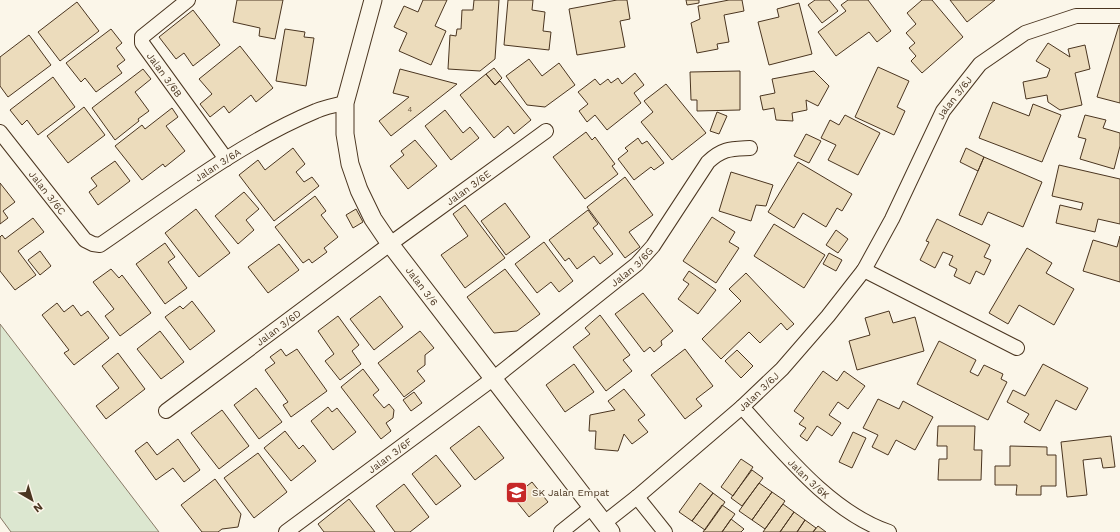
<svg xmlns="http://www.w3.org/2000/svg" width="1120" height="532" viewBox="0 0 1120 532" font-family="'Work Sans',sans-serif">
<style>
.green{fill:#dce7d0;stroke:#887966}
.building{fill:#ecdcbc;stroke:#4a3520}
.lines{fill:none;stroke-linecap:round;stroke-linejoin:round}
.minor-casing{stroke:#4a3520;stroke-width:16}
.tertiary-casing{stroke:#4a3520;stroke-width:19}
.minor{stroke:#fbf6e9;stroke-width:14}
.tertiary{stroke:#fbf6e9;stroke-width:17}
.labels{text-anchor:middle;stroke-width:3;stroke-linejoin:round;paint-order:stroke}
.number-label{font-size:8px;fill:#725f47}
.street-label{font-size:10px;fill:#4a3520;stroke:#fbf6e9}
.poi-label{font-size:10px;fill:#4a3520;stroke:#fbf6e9;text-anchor:start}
</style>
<rect width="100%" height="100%" fill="#fbf6e9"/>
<path class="green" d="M0,324L159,532H11L0,517Z"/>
<path class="building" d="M237,0H283L275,39L259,36L260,28L233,22Z
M423,0H447L435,26L446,31L431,65L399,51L407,33L394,27L404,6L418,12Z
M474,0H499L495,59L480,71L448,69L450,35L456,36L457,29H461L462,10H473Z
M508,0H533L532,10L545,12L543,31L551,32L549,50L504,45Z
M617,0H627L630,19L620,21L625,47L577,55L569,9Z
M686,0H699V3L687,5Z
M729,0H742L744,11L724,15L729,42L717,44L718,49L697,53L691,23L700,19L698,6Z
M815,0H829L838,11L822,23L808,5Z
M848,0H868L891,31L877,42L869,32L836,56L818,32L846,11L841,5Z
M922,0H932L963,37L922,73L911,61L916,56L909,48L915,43L906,33L916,24L907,13Z
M950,0H995L967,22Z
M77,2L99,31L60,61L38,32Z
M799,3L812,54L769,65L758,22L779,17L777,9Z
M193,10L220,45L193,66L184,53L176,59L159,37Z
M1119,25H1120V103L1097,97Z
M111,29L122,43L116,48L125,60L117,66L122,73L96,92L85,78L81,82L66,63Z
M285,29L305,32L304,37L314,38L306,86L276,81Z
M29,35L51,65L8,97L0,86V57Z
M1048,43L1070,57L1068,49L1085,45L1090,69L1075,73L1082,105L1060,110L1048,102L1047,95L1026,99L1023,82L1047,77L1050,69L1036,61Z
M240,46L273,88L256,102L251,95L229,113L224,106L210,117L200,104L212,94L199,79Z
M529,59L542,76L559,63L575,85L545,107L527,105L506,76Z
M878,67L909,81L897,107L905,111L894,135L855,117Z
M494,68L502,78L495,85L486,74Z
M143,69L151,79L135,92L149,111L138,119L139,121L115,140L92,108Z
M400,69L457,84L391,136L379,121L409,97L393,93Z
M740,71V110L697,111V100H691L690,72Z
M814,71L829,86L818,106L806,100L807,110L792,113L793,121L776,120L774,108L763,110L760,96L775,93L772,79Z
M635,73L644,85L634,93L641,103L607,130L595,115L587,122L579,111L588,104L578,92L595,79L600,85L608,79L611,83L618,78L622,84Z
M486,74L495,85L500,81L531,120L514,134L508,126L494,138L460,95Z
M53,77L75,107L38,135L27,120L22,125L10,110Z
M666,84L706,133L672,160L641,122L653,112L644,101Z
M993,102L1029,116L1033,104L1061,115L1042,162L979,138Z
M84,107L105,135L68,163L47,136Z
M172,108L178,117L166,126L185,151L165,167L163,164L142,180L115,146L142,125L145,129Z
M445,110L463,133L470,127L479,138L451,160L425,126Z
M717,112L727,116L719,134L710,131Z
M845,115L880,133L858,175L828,160L836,145L821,138L830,120L839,125Z
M1085,115L1106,120L1103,128L1120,133V146L1114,169L1080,159L1086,139L1078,137Z
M586,132L592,140L595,137L615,164L612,166L618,174L585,199L553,157Z
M806,134L821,141L809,163L794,156Z
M638,138L642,144L647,141L664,163L654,170L651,167L634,180L618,159L628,151L625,148Z
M415,140L437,166L408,189L390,166L404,155L401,151Z
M293,148L305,164L296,172L304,182L312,177L319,186L274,221L239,175L258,160L265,170Z
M966,148L984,157L978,171L960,162Z
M984,157L1042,182L1023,227L988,212L982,225L959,215Z
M115,161L130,181L98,205L89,192L97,186L91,178Z
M798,162L852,194L842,211L837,208L826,227L803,213L794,228L768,212Z
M1059,165L1120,179V224L1098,219L1095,232L1056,223L1060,205L1081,210L1083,203L1052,196Z
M731,172L773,185L766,206L756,205L751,221L719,211Z
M625,177L653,215L629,232L640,247L625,258L587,207Z
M0,183L15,202L3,211L8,218L0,224Z
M244,192L259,209L246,220L254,230L238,244L215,216Z
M315,196L326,211L321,215L338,237L324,248L327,252L312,263L309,259L303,263L275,227Z
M505,203L530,237L506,255L481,221Z
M465,205L505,258L465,288L441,255L468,236L453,214Z
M196,209L230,253L199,277L165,233Z
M356,209L363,222L353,228L346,215Z
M588,210L598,224L593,228L613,254L600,264L594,256L577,269L569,258L565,261L549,240Z
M712,217L735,232L729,242L739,248L716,283L683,261Z
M33,218L44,232L18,251L36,275L15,290L0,271V237L2,235L5,239Z
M937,219L990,245L984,257L991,260L984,275L976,271L970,284L954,276L957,269L949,265L953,256L943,252L935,268L920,260L929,242L926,241Z
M774,224L825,255L804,288L754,256Z
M836,230L848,239L838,253L826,245Z
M1120,236V282L1083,271L1093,240L1117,247Z
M544,242L573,281L559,292L551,282L537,293L515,264Z
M165,243L175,257L168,262L187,288L165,304L136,264Z
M279,244L299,270L268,293L248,267Z
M1027,248L1052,263L1046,273L1074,289L1054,325L1019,305L1008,324L989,313Z
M40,251L51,266L40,275L28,260Z
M829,253L842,260L836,271L823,264Z
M111,269L119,278L122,275L151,313L120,336L105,316L114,309L93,282Z
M505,269L540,314L517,331L494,333L467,297Z
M689,271L716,290L698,314L678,299L689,284L683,280Z
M746,273L794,324L787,330L781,323L760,343L749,332L721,359L702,339L741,301L729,289Z
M643,293L673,331L661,341L662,345L654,352L650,347L644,352L615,314Z
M380,296L403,327L374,350L350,319Z
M192,301L215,331L190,350L165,317L180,306L183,309Z
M57,303L64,312L73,305L81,316L88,311L109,338L74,365L64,353L69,350L42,315Z
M889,311L893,323L915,317L924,351L857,370L849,341L870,335L865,318Z
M600,315L630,355L623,360L632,371L606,391L573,347L590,334L585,328Z
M338,316L359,345L352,351L361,364L340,380L325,361L334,354L318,331Z
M160,331L184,362L161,379L137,349Z
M420,331L434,348L425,355V365L417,371L425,381L404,397L378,363Z
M939,341L976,360L970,372L978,376L984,365L1003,374L1001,379L1007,382L988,420L917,384Z
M281,349L286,356L297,349L327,391L291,417L283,405L288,402L265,370L275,363L270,357Z
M685,349L713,386L696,399L702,406L685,419L651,375Z
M737,350L753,366L741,378L725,361Z
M118,353L145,389L106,419L96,406L119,388L102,366Z
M574,364L594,392L565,412L546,385Z
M1043,364L1088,388L1076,410L1056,400L1040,431L1024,422L1029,414L1007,402L1013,390L1025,396Z
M363,369L379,390L373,395L384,408L389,404L394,410L393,418L386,423L391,431L381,439L341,387Z
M823,371L837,381L844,371L865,386L848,409L838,402L829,415L841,423L832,436L817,426L807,441L800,436L806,428L799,424L804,418L794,411Z
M256,388L282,422L259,439L234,405Z
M624,389L645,415L638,420L648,432L632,444L624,434L618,451L595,449L596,431H589L590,415L615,410L608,401Z
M414,392L422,403L411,411L403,400Z
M878,399L899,409L903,401L933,417L915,450L896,440L888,455L872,447L878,435L863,428Z
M328,407L332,412L337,408L356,432L333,450L311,421Z
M222,410L249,446L219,469L191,433Z
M479,426L504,458L475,480L450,448Z
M938,426H975L974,450H982L981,480H938L939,459H947V446H937Z
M285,431L299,449L303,445L316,461L291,481L264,448Z
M853,432L866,438L852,468L839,462Z
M1111,436L1115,467L1103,468L1101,458L1083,460L1087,495L1067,497L1061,442Z
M178,439L200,470L184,482L173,468L156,480L135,451L147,442L157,455Z
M1010,446L1047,447V455H1056V486H1041V495H1016L1017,485H995V466H1010Z
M258,453L287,492L254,518L224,478Z
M436,455L461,486L436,505L412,474Z
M741,459L753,467L733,496L721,487Z
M752,470L763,478L742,506L731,498Z
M215,479L241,514L238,527L222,529L218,532H202L181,505Z
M532,482L548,502L529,517L513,497Z
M700,483L713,493L692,521L679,512Z
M759,483L772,492L752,520L739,511Z
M404,484L429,517L410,532H395L376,506Z
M772,492L785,501L765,529L752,520Z
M713,493L725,502L705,530L692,521Z
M349,499L375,532H324L318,524Z
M783,504L794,512L780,532H763Z
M722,505L735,514L722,532H703Z
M794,512L805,520L797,532H780Z
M731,519L744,529L741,532H722Z
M805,520L816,528L813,532H797Z
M818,526L826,532H813Z"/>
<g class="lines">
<defs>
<g id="minor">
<path id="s1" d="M188,0L142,37V43L226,159"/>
<path id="s2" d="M0,132L85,240L93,244L100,245C169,198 239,143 316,111C325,107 335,105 345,103"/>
<path d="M864,270L1017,348"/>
<path id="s3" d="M742,407C783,452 830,512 889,532"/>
<path id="s4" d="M166,411L390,244L546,131"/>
<path d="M637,497L665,532"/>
<path id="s5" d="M604,523L637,497L742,407L782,369L828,316L864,270L892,219L943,111L980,64L1025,33L1076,16H1120"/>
<path id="s6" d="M286,532L494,378L637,264L653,246L708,162C723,148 731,149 750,148"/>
<path d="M561,532L592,507"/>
</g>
<g id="tertiary">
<path id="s7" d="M373,0L345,103V134L350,164L359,190L373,219L390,244L611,532"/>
</g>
</defs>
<use href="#minor" class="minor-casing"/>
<use href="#tertiary" class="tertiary-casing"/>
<use href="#minor" class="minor"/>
<use href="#tertiary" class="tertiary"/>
</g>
<defs>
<symbol id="school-square" viewBox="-11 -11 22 22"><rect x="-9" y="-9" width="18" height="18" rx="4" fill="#c62828" stroke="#fbf6e9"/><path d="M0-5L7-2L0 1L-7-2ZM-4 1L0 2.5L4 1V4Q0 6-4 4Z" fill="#fff"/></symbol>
</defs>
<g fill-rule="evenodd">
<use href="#school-square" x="504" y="480" width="25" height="25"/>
</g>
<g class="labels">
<g class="number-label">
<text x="410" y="112">4</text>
</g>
<g class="street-label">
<text dy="4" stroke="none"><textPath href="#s1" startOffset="104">Jalan 3/6B</textPath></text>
<text dy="4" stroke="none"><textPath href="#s5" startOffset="559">Jalan 3/6J</textPath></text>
<text dy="4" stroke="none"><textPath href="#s2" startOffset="296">Jalan 3/6A</textPath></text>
<text dy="4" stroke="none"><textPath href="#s4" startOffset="376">Jalan 3/6E</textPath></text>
<text dy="4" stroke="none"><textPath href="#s2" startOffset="77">Jalan 3/6C</textPath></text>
<text dy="4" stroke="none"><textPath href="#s6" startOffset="436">Jalan 3/6G</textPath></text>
<text dy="4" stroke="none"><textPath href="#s7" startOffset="311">Jalan 3/6</textPath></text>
<text dy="4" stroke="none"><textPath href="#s4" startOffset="140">Jalan 3/6D</textPath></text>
<text dy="4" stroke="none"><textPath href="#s5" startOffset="203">Jalan 3/6J</textPath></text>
<text dy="4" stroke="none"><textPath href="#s6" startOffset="129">Jalan 3/6F</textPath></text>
<text dy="4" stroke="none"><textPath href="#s3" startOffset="98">Jalan 3/6K</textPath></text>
</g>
<g class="poi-label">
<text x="532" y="496">SK Jalan Empat</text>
</g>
</g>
<g transform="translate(32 500) rotate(142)" stroke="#fbf6e9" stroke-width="3" paint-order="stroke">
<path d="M0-3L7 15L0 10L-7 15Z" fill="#4a3520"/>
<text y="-6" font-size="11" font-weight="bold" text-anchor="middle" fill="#4a3520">N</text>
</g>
</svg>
